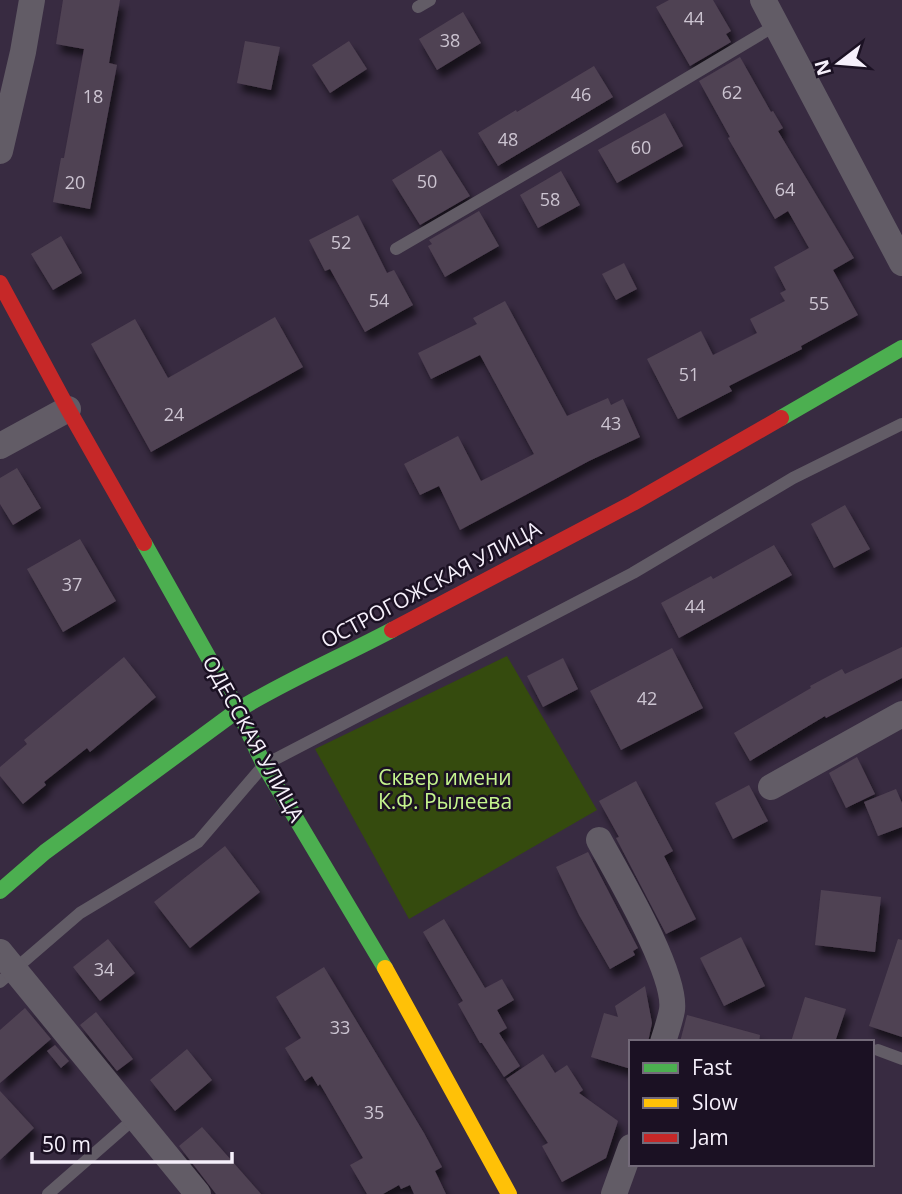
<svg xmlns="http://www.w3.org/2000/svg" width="902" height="1194" viewBox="0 0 902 1194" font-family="'Open Sans',sans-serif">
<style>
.green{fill:#354b0e}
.building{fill:#504253;filter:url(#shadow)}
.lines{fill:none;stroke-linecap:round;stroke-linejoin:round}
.lane{stroke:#625c66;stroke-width:12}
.street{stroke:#625c66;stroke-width:26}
.fast{stroke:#4caf50;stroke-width:16}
.slow{stroke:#ffc107;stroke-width:16}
.jam{stroke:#c62828;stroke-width:16}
.labels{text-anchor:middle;stroke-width:5;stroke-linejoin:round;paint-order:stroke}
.number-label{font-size:18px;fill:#ccc4d1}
.street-label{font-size:21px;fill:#f6f0fb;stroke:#1b1123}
.park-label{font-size:21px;fill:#c5f58e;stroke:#1b1123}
</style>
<defs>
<filter id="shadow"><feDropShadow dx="4.5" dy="8" stdDeviation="3.5" flood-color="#0009"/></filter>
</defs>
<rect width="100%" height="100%" fill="#382b41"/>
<path class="green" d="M507,656L597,810L409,919L315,749Z"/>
<path class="building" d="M63,0H120L109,63L117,65L90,209L53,202L61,158H64L84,49L56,44Z
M669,0H713L731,31L726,34L731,42L690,66L656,7Z
M463,12L481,43L437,70L419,39Z
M245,41L280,47L271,90L237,83Z
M349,41L367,69L330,93L312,65Z
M740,57L771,112L773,111L783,128L778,131L854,258L833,270L858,315L801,346L802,349L729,386L732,391L678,419L647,359L701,331L713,355L757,333L750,319L785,301L780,293L786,290L774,267L809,248L788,211L775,219L728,138L730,137L699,81Z
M594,66L613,97L498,166L478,133L516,110L517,112Z
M665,113L683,146L617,183L598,150Z
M441,150L470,196L420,225L392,180Z
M561,171L580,205L538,228L520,195Z
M479,211L499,246L445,277L428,246L432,244L429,240Z
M358,215L387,273L394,270L413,305L365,332L330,269L325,271L309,240Z
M61,236L82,273L53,290L31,254Z
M624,263L637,289L616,300L602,274Z
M505,301L567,416L608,398L611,405L623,399L640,437L589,461L460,530L439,486L420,495L404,464L458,436L481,481L534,454L480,355L431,379L418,353L477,324L473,318Z
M275,317L303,367L151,452L91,344L135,319L168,378Z
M17,468L41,508L13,525L0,504V478Z
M845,505L870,549L834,568L811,524Z
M80,539L116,601L63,632L27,569Z
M774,545L792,575L679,638L661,603L711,576L713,579Z
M902,647V678L826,718L825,716L750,761L734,733L811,688L810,686L842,669L845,674Z
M672,648L703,708L621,750L590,691Z
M124,657L156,697L90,752L87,748L44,782L46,785L23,804L0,776V767L27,744L24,740Z
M563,658L578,689L543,707L527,676Z
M857,757L875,794L846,808L829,773Z
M636,781L673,851L664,856L696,919L666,934L616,838L619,837L599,801Z
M749,785L768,821L733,839L715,803Z
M896,789L902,803V827L878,836L864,802Z
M225,846L260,892L190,948L154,902Z
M588,852L638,948L633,951L635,955L610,969L579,915L556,867Z
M821,890L881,897L875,952L815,945Z
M444,919L485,988L502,979L514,1000L497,1010L507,1028L499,1033L520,1066L504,1077L482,1043H480L458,1004L463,1001L423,932Z
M741,937L765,986L724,1006L700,958Z
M108,939L135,973L100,1001L73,967Z
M898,939L902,940V1037L869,1026Z
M324,967L424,1133L442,1167L435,1171L446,1194H414L410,1185L401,1189L399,1185L383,1194H367L350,1165L363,1158L320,1084L318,1086L312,1076L305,1081L285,1048L301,1038L276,997Z
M645,986L652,1023L648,1042H631V1069L591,1057L604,1013L618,1017L615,1006Z
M805,997L846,1009L835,1042H791Z
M25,1008L51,1039L0,1083V1030Z
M96,1012L133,1059L117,1071L80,1025Z
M687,1015L760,1035L759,1042H680Z
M55,1045L69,1061L61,1068L47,1051Z
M187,1049L212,1080L175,1111L150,1080Z
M543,1054L555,1073L567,1065L583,1090L579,1093L618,1121L606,1158L562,1182L542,1146L548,1143L506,1079Z
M0,1091L34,1128L0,1160Z
M202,1127L261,1194H216L179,1146Z"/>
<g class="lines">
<path class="lane" d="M418,7L430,0
M396,249L590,136L776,25
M0,982L80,913L198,842L264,765L633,573L793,478L902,424
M878,1050L902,1059
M48,1194L136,1117"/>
<path class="street" d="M763,0L902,263
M0,151L23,52L32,0
M0,446L68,409
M771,787L902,714
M599,840C618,875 677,974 672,1010C670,1021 666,1032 663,1042
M0,952L198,1194
M614,1194L631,1147"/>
<path class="fast" d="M781,418L902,348
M144,543L238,710L264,765L385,968
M0,891L45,852L238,710C287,680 341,657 392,630"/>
<path class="slow" d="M385,968L509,1194"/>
<path class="jam" d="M0,283L68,409L144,543
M392,630L633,503L781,418"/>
</g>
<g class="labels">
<g class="number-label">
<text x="694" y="25">44</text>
<text x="450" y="47">38</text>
<text x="732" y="99">62</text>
<text x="581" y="101">46</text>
<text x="93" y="103">18</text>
<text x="508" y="146">48</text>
<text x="641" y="154">60</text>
<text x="427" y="188">50</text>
<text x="75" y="189">20</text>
<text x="785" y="196">64</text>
<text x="550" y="206">58</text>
<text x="341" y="249">52</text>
<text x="379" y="307">54</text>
<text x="819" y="310">55</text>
<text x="689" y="381">51</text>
<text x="174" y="421">24</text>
<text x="611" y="430">43</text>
<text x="72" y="591">37</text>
<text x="695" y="613">44</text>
<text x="647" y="705">42</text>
<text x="104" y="976">34</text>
<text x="340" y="1034">33</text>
<text x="374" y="1119">35</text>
</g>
<g class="street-label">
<text transform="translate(431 585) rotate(-28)" y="7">ОСТРОГОЖСКАЯ УЛИЦА</text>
<text transform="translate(253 739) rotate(61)" y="7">ОДЕССКАЯ УЛИЦА</text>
</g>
<g class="park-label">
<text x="445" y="785">Сквер имени<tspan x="445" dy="24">К.Ф. Рылеева</tspan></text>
</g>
</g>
<rect x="629" y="1040" width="245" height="126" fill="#1b1123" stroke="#736a79" stroke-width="2"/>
<rect x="643" y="1063" width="35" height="10" fill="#4caf50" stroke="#736a79" stroke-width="2"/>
<text x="692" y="1075" font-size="21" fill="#f6f0fb">Fast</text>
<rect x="643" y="1098" width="35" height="10" fill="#ffc107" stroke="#736a79" stroke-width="2"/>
<text x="692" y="1110" font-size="21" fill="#f6f0fb">Slow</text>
<rect x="643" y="1133" width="35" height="10" fill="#c62828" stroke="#736a79" stroke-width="2"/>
<text x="692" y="1145" font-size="21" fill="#f6f0fb">Jam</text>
<g transform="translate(839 63) rotate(254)" stroke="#1b1123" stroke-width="5" paint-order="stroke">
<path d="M0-5L12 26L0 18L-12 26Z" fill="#f6f0fb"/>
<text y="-10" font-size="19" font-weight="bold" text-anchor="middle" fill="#f6f0fb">N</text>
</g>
<path d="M32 1152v10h200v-10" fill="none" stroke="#f6f0fb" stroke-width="3.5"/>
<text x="42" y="1152" font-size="21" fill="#f6f0fb" stroke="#1b1123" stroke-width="5" paint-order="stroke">50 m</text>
</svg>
